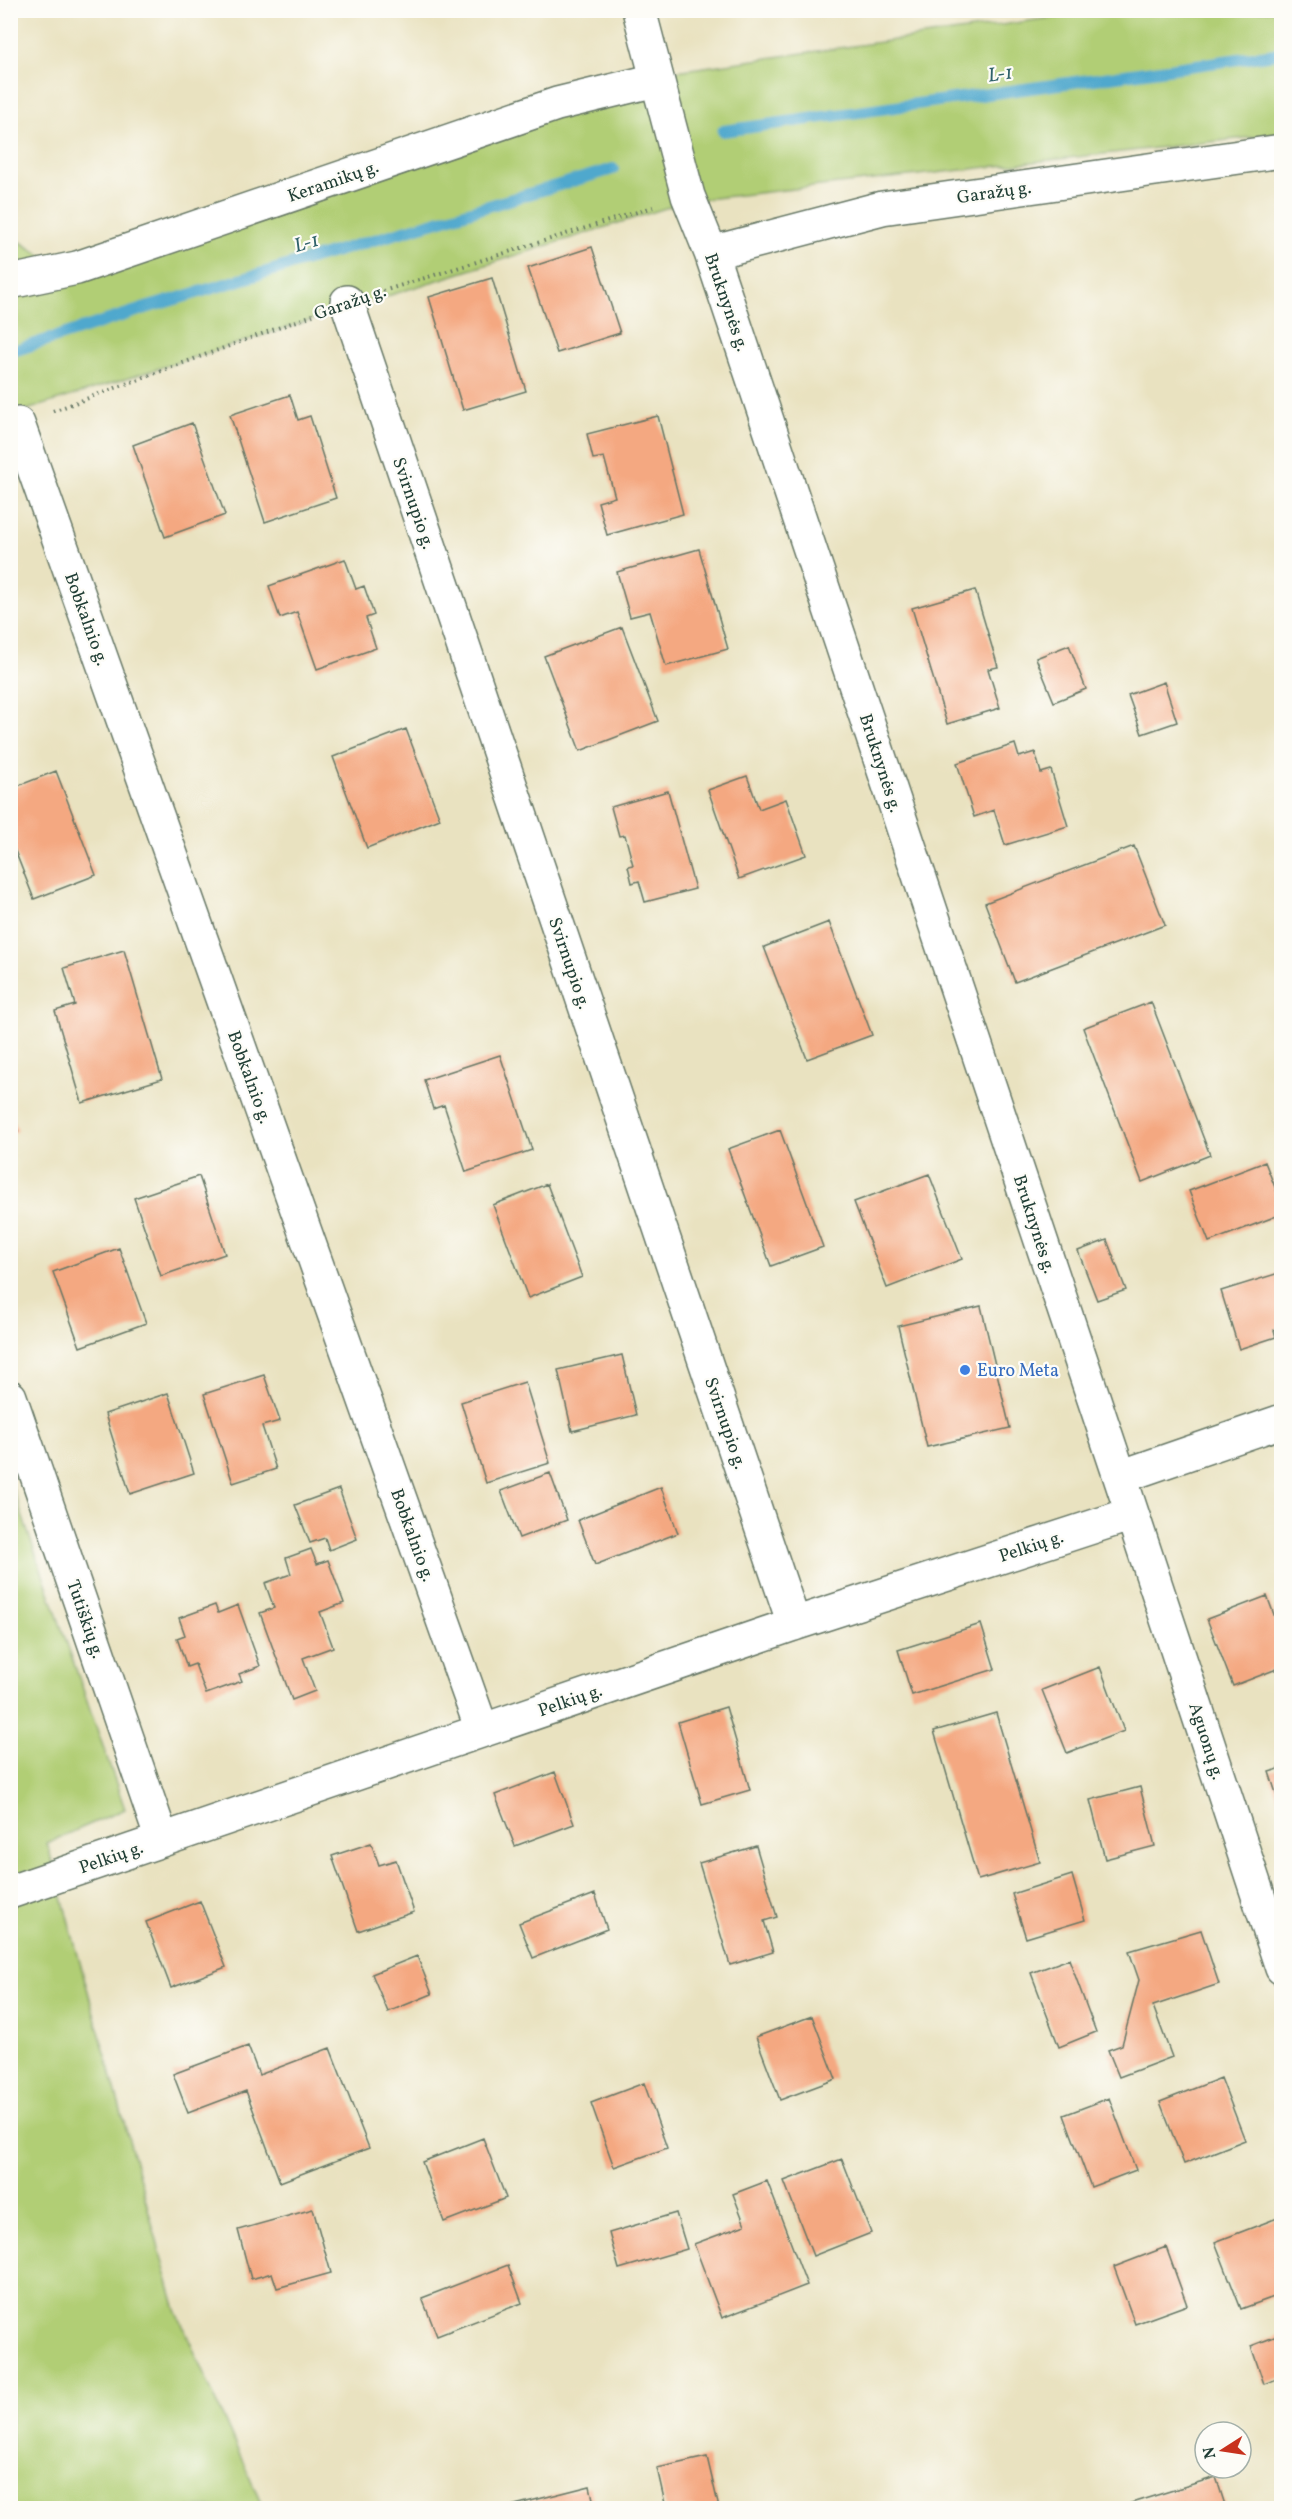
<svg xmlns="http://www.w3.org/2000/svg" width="1292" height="2519" viewBox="0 0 1292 2519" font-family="Vollkorn,serif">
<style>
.green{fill:#b1ce74;stroke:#688654;stroke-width:1.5}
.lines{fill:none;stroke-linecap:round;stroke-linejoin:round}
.stream{stroke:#50a8cd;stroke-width:12}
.building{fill:#f4a881}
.street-casing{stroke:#667765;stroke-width:36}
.path{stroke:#667765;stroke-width:4;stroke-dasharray:1.5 4.5;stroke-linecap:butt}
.street{stroke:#fff;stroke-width:33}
.shop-dot{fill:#3f7fe0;stroke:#fdfcf7;stroke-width:2}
.labels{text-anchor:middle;stroke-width:4.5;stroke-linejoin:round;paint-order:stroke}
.street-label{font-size:18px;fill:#1f3d34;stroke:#fdfcf7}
.shop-label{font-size:18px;fill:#366cbe;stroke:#fdfcf7;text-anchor:start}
.water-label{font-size:20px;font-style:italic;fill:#30626a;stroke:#fdfcf7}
</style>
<rect width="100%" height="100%" fill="#fdfcf7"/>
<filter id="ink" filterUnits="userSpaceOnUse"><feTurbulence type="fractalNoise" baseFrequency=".0167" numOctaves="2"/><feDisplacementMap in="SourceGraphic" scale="12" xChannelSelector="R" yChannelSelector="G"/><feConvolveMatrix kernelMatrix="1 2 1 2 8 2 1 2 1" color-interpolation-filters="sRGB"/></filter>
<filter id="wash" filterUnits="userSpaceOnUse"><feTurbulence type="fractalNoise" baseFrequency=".008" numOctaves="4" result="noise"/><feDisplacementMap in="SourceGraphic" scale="24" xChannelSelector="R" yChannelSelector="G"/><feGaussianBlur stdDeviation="1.35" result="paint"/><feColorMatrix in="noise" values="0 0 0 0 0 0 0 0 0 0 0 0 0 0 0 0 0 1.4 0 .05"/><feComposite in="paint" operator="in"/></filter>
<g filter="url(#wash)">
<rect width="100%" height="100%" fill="#e9e2c0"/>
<path class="green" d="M1100,11H1281V134L688,201L11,415L10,235L80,281L662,73Z
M10,1481L125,1809L47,1843L176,2310L263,2508H11Z"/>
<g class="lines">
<path class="stream" d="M723,131L1282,53
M10,352L149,307L613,169"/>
</g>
<g id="blocks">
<path class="building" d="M592,247L620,333L557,353L528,268Z
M492,278L526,391L463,410L429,297Z
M290,395L298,420L310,416L336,498L265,522L230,415Z
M658,416L683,514L607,535L598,502L615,497L604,457L593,459L587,434Z
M192,423L225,515L165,537L133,445Z
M699,549L728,649L666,666L650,612L630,617L617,572Z
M345,559L356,589L364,586L374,615L366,618L376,648L317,669L297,612L280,618L269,586Z
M975,590L998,667L988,669L1000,708L947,724L912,608Z
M622,627L658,721L580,751L544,656Z
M1069,645L1086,689L1054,702L1036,658Z
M1164,682L1177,722L1142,734L1128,695Z
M406,729L440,819L367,848L333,757Z
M1015,744L1019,757L1035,752L1041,773L1051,770L1068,826L1005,845L994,810L974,817L957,763Z
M56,771L96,875L34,899L10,838V789Z
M747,776L759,809L786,799L806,855L739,879L708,790Z
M668,791L695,889L645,902L639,881L632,883L628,866L633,865L625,835L619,836L611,807Z
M1134,846L1165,925L1015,982L985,903Z
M829,922L872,1035L807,1059L764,947Z
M124,950L162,1079L82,1103L55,1011L75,1005L64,968Z
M1151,1002L1210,1155L1142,1182L1083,1028Z
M500,1055L532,1150L466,1172L444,1105L433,1109L424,1080Z
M10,1112L18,1131L10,1134Z
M780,1130L823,1247L771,1266L728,1149Z
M1265,1162L1282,1205V1214L1209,1242L1189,1191Z
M929,1174L962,1259L887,1288L854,1202Z
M199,1176L225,1254L161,1276L134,1198Z
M547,1184L582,1277L528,1298L493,1205Z
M1107,1240L1126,1290L1097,1300L1078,1251Z
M119,1248L146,1323L80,1347L53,1272Z
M1282,1272V1327L1274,1330L1276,1337L1239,1349L1221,1291Z
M981,1306L1010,1428L927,1447L898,1326Z
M622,1355L636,1415L572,1431L558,1370Z
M264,1375L280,1421L262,1426L276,1469L233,1483L204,1394Z
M525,1382L550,1463L486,1483L461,1402Z
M168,1393L194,1473L130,1494L105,1414Z
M550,1473L567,1520L519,1538L501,1491Z
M661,1487L678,1533L595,1565L578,1520Z
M339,1489L357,1539L329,1550L325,1538L310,1543L295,1505Z
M311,1549L317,1564L328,1560L344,1603L320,1612L333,1647L303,1658L315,1691L292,1700L260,1613L274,1608L265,1583L291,1574L286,1558Z
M1267,1596L1282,1636V1667L1233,1686L1207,1619Z
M215,1605L218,1613L238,1605L260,1666L239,1674L242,1681L206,1694L195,1664L187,1667L177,1638L185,1635L179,1618Z
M981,1624L995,1669L912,1695L898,1650Z
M1100,1667L1124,1731L1067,1753L1042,1690Z
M726,1707L750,1790L702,1804L678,1722Z
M996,1713L1040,1862L978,1880L934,1731Z
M1282,1768V1807L1281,1808L1269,1772Z
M555,1772L574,1824L515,1846L495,1795Z
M1140,1787L1155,1846L1105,1859L1090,1800Z
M371,1843L379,1865L396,1860L414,1912L358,1931L332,1856Z
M756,1846L777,1917L764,1921L773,1952L730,1965L699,1863Z
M1072,1875L1085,1920L1026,1938L1012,1894Z
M595,1894L607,1929L533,1958L519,1923Z
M200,1901L226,1967L171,1988L146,1922Z
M1201,1930L1219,1984L1153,2006L1172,2057L1119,2077L1108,2050L1122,2045L1139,1980L1129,1951Z
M417,1956L432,1994L388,2012L372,1974Z
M1069,1959L1096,2032L1059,2047L1031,1973Z
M812,2016L836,2079L780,2100L756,2037Z
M248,2046L259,2075L330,2048L369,2148L280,2182L246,2091L188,2113L173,2074Z
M1221,2078L1245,2140L1184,2164L1160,2102Z
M644,2083L667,2148L614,2167L591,2103Z
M1109,2098L1136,2170L1091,2187L1064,2115Z
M483,2138L506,2198L444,2222L422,2162Z
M842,2159L871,2233L813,2256L784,2181Z
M767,2181L807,2285L722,2318L694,2244L745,2225L733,2194Z
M313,2209L331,2273L277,2288L272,2273L251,2279L238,2230Z
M676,2213L687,2249L619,2269L609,2233Z
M1280,2217L1282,2294L1241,2309L1215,2242Z
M1166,2247L1187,2305L1135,2324L1114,2267Z
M508,2265L522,2303L437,2336L422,2298Z
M1282,2334V2377L1264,2384L1251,2346Z
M707,2457L719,2508H666L657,2468Z
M1216,2477L1226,2508H1115Z
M590,2486L595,2508H503Z"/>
</g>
</g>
<g filter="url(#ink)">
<use href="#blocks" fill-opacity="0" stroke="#667765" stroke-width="1.5"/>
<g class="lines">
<defs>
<path id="street" d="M639,10L688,196L711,253L1120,1477L1282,1968
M711,253L882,208L1282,151
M10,282L77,268L557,104L656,80
M347,302L794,1624
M18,424L482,1730
M10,1397L162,1840
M1120,1477L1282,1421
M10,1892L794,1624L1132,1514"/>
</defs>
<use href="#street" class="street-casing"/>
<path class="path" d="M383,291L653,207
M53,411L313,315"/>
<use href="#street" class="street"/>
</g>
</g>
<circle class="shop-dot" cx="965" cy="1370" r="6"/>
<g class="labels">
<g class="street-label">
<text transform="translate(333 181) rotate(-19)" y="6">Keramikų g.</text>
<text transform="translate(994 192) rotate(-8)" y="6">Garažų g.</text>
<text transform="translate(350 302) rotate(-19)" y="6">Garažų g.</text>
<text transform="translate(727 302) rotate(71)" y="6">Bruknynės g.</text>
<text transform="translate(414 503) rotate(71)" y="6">Svirnupio g.</text>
<text transform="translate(87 619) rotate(70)" y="6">Bobkalnio g.</text>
<text transform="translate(881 763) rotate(72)" y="6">Bruknynės g.</text>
<text transform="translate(570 963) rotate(71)" y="6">Svirnupio g.</text>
<text transform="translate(250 1077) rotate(70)" y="6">Bobkalnio g.</text>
<text transform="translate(1035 1224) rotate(72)" y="6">Bruknynės g.</text>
<text transform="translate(726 1423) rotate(71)" y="6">Svirnupio g.</text>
<text transform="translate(413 1535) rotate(70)" y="6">Bobkalnio g.</text>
<text transform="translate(1031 1546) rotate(-18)" y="6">Pelkių g.</text>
<text transform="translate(86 1619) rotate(71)" y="6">Tutiškių g.</text>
<text transform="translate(570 1700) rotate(-19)" y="6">Pelkių g.</text>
<text transform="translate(1207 1741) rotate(72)" y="6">Aguonų g.</text>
<text transform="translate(111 1857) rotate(-19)" y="6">Pelkių g.</text>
</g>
<g class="shop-label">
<text x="977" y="1376">Euro Meta</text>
</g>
<g class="water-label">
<text transform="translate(1000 73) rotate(-8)" y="7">L-1</text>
<text transform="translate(306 242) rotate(-17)" y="7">L-1</text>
</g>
</g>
<rect width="1292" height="2519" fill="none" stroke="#fdfcf7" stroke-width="36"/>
<g transform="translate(1223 2450) rotate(258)"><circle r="28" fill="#fdfcf7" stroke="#a4b0a9" stroke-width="1.5"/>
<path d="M0-4.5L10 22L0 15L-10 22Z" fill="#c8321e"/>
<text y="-9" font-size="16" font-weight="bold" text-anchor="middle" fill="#1f3d34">N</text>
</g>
</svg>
